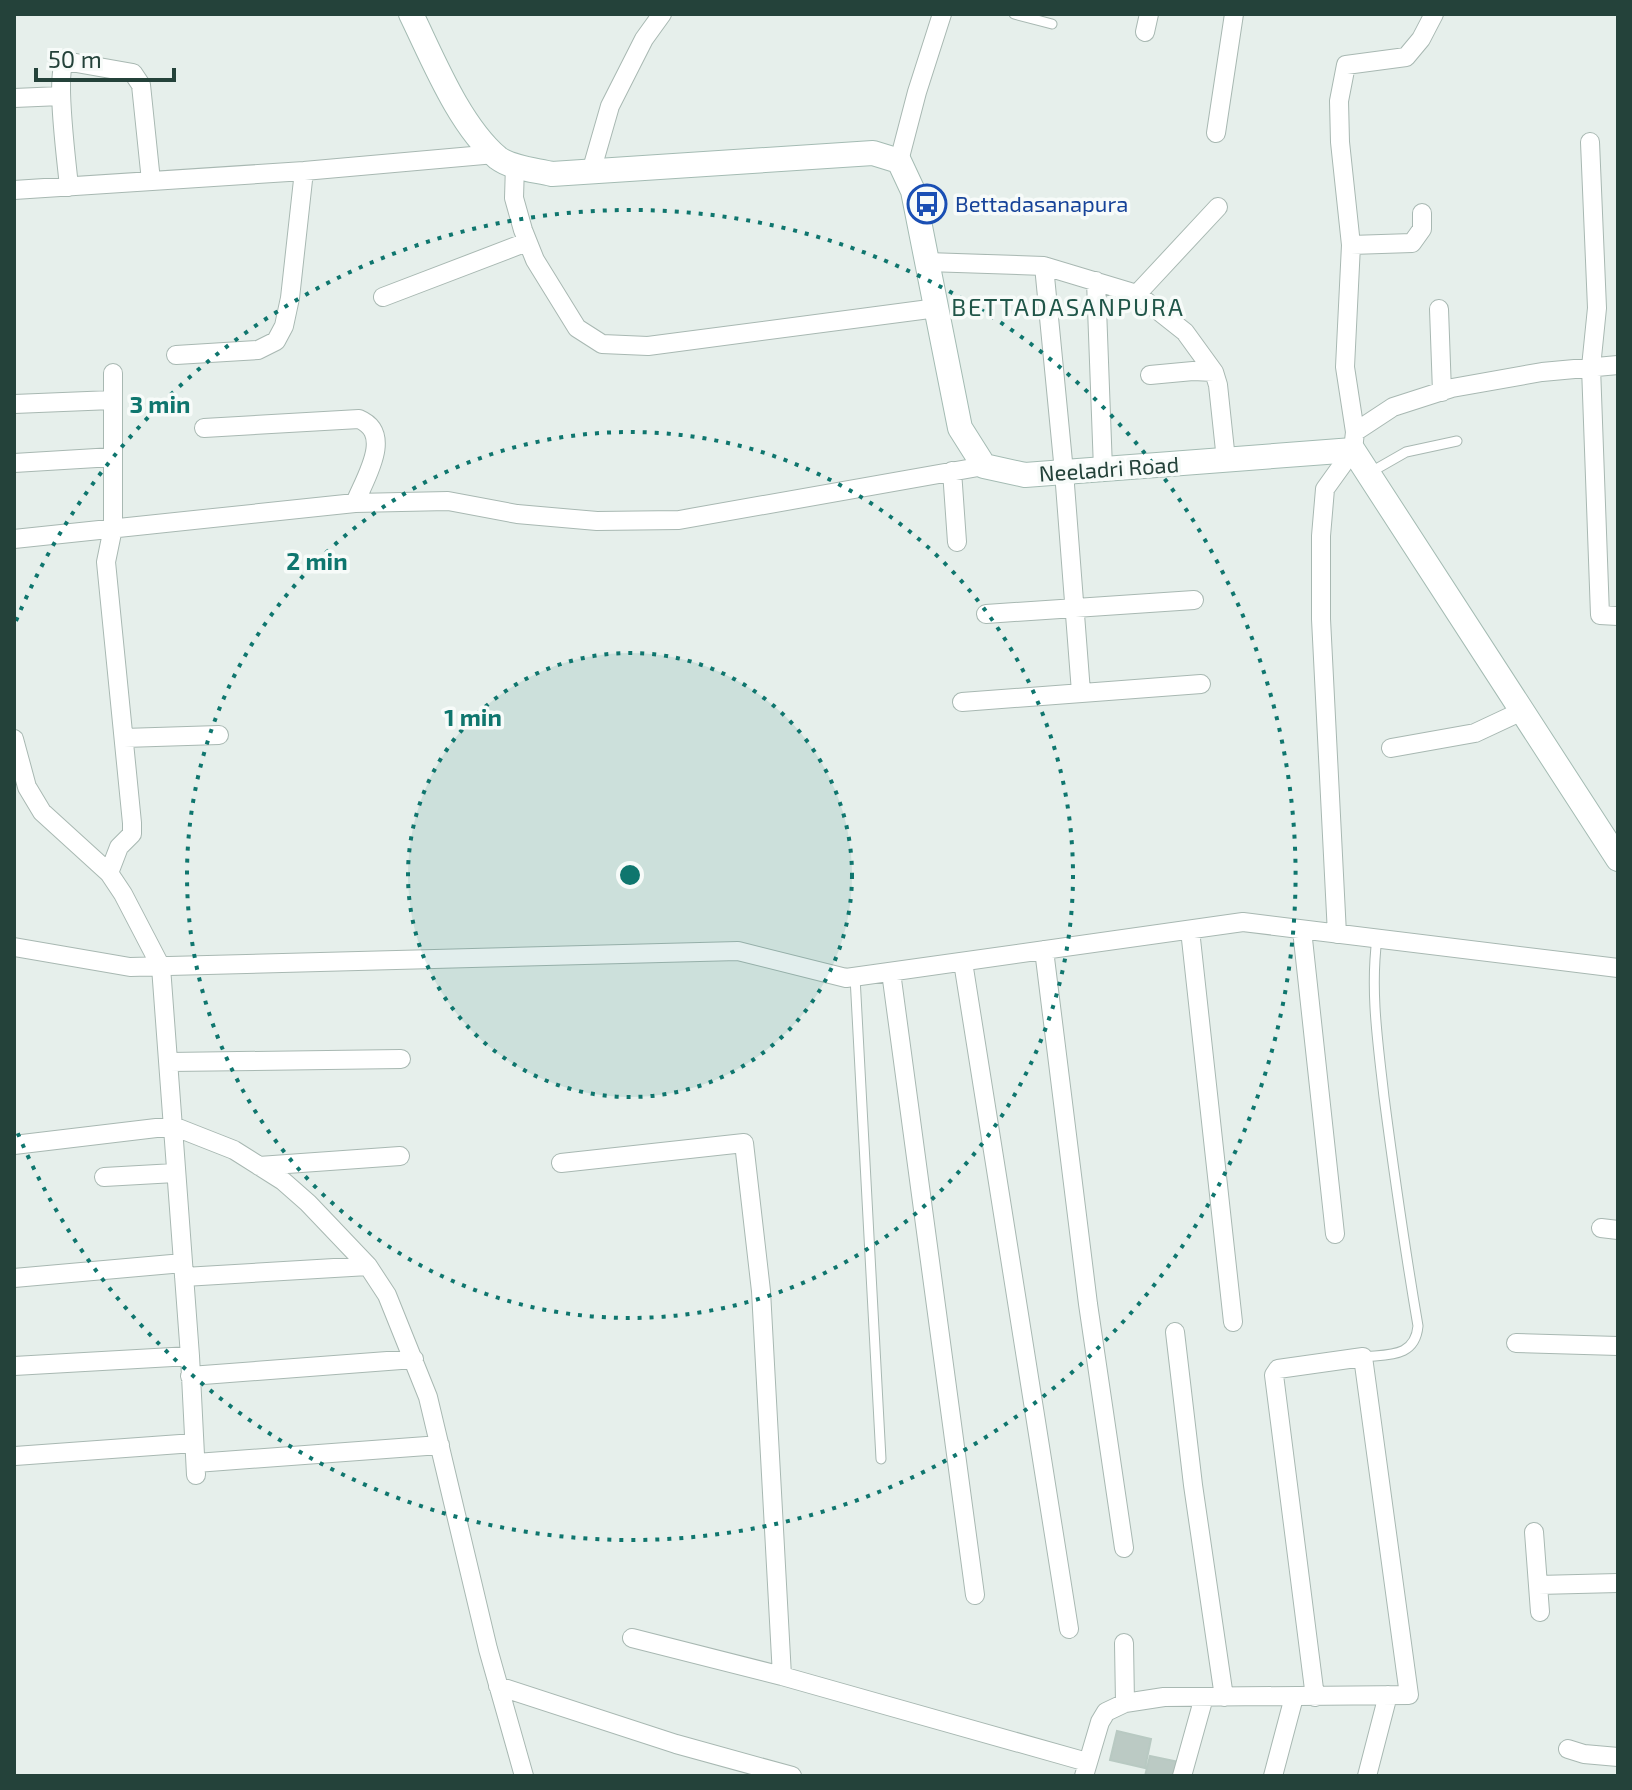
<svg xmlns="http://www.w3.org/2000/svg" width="1632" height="1790" viewBox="0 0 1632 1790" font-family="'Exo 2',sans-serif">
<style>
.building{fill:#bbcac4;stroke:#b8c9c2;stroke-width:2}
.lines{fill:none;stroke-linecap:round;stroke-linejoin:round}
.service-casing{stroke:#a8b8b2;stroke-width:11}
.minor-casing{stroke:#a8b8b2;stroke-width:20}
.secondary-casing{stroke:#a4bbb3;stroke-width:26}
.service{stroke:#fff;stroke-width:9}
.minor{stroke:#fff;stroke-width:18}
.secondary{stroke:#fff;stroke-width:24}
.ring{fill:none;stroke:#0f766e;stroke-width:4;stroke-dasharray:4 8}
.labels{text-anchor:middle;stroke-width:7;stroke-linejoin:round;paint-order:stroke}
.transit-label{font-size:22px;fill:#164399;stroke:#f7fbf9;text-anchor:start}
.street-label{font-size:22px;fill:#24423a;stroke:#f7fbf9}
.neighbourhood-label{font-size:24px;letter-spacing:2px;fill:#1f5548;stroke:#f7fbf9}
.centre{fill:#0f766e;stroke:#f7fbf9;stroke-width:4}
.ring-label{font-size:24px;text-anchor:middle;font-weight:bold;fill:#0f766e;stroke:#f7fbf9;stroke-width:7;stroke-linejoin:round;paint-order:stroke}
</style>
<rect width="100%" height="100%" fill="#e6efeb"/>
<path class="building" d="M1117,1731L1151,1739L1145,1768L1110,1760Z
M1150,1756L1179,1762L1176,1776H1145Z"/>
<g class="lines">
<defs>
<path id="service" d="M1014,14L1052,24
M1371,472L1406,452L1457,441
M855,977L881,1459
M1363,1357C1388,1354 1415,1358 1418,1326C1405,1250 1394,1173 1384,1097C1378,1043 1370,992 1377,938"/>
<path id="minor" d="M1145,32L1149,14
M14,98L61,96
M1216,133L1234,14
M1590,142L1597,308L1591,367L1600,615L1618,616
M899,161L917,92L942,14
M515,165L514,198L523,230L535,260L577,328L602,344L648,346L937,308
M591,172L610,106L644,39L662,14
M69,187C67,164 55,76 65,61L133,73L141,85L151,181
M14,190L304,171L495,154
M1351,245L1412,243L1422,229V213
M927,262L1044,266L1064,472L1081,692
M1044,266L1137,294L1185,332L1214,372L1218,385L1226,460
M1096,281L1103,469
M1137,294L1218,207
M383,297L527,242
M1439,309L1442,392
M176,355L258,350L276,341L284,326L290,298L304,171
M1150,375L1193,371L1214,372
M14,404L112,400
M204,428L359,419C394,434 365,478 355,503
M1355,432L1393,407L1452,388L1542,372L1618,365
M14,463L113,457
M952,471L957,542
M14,539L355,503L448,501L517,514L597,521L679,520L984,466
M986,614L1194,600
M962,702L1201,684
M124,738L219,735
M14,739L27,787L42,812L109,873L123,894L161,967L190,1356L196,1475
M1391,748L1475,733L1522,711
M109,873L119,847L132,834V823L106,562L113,528V373
M1190,930L1233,1322
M1302,930L1335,1234
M1337,934L1321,619V536L1325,489L1353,450L1355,432L1345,367L1351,245L1340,142L1339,101L1346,65L1406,57L1421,39L1434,14
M14,947L130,967L738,951L846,978L1243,922L1618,968
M1044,950L1088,1304L1124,1548
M963,962L1069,1629
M891,972L975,1595
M169,1062L401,1059
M14,1145L173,1126L234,1150L283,1181L308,1203L368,1266L387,1295L428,1397L488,1649L524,1776
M561,1163L744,1143L761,1291L782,1676
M259,1166L400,1156
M104,1177L175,1173
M1601,1228L1618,1230
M184,1277L368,1266
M14,1278L183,1263
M1175,1332L1193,1485L1224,1697
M1516,1343L1618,1346
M14,1366L190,1356
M190,1376L414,1359
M15,1456L194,1443
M196,1463L440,1445
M1534,1532L1540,1612
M1538,1585L1618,1583
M632,1638L782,1676L1087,1762
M1124,1643L1125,1703
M498,1686L676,1744L792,1776
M1568,1749L1584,1754L1618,1757
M1084,1776L1100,1722L1106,1712L1125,1703L1164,1697L1409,1695L1363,1357L1278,1369L1274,1375L1315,1697
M1182,1776L1204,1697
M1273,1776L1294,1697
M1367,1776L1388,1695"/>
<path id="secondary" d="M411,14C433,59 459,125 498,158C511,168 535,170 552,174L873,153L899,161L913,191L960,428L984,466L1025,475L1353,450L1618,859"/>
</defs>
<use href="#service" class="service-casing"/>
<use href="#minor" class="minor-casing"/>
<use href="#secondary" class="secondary-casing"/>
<use href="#service" class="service"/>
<use href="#minor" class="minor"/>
<use href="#secondary" class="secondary"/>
</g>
<circle cx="630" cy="875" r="222" fill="#0f766e" fill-opacity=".12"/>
<g class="ring">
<circle cx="630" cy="875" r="222"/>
<circle cx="630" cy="875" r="443"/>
<path d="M16 621A665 665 0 1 1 16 1129"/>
</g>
<defs>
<symbol id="bus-ring" viewBox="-11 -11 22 22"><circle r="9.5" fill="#f7fbf9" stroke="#1a4fb4" stroke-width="1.5"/><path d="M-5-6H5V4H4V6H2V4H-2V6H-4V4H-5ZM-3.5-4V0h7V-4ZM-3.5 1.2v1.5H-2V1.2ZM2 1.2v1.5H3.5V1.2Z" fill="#1a4fb4"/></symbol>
</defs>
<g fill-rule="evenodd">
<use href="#bus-ring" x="905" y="182" width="44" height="44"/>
</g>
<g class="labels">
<g class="transit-label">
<text x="955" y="212">Bettadasanapura</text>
</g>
<g class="street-label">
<text transform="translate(1109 469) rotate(-4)" y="8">Neeladri Road</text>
</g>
<g class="neighbourhood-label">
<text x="1068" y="316">BETTADASANPURA</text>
</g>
</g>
<circle cx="630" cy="875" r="12" class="centre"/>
<g class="ring-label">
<text x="160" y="413">3 min</text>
<text x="317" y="570">2 min</text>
<text x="473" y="726">1 min</text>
</g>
<rect width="1632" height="1790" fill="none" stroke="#24423a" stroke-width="32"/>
<path d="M36 68v12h138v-12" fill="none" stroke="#24423a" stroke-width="4"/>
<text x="48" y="68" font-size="24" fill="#24423a" stroke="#f7fbf9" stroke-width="6" paint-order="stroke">50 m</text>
</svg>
